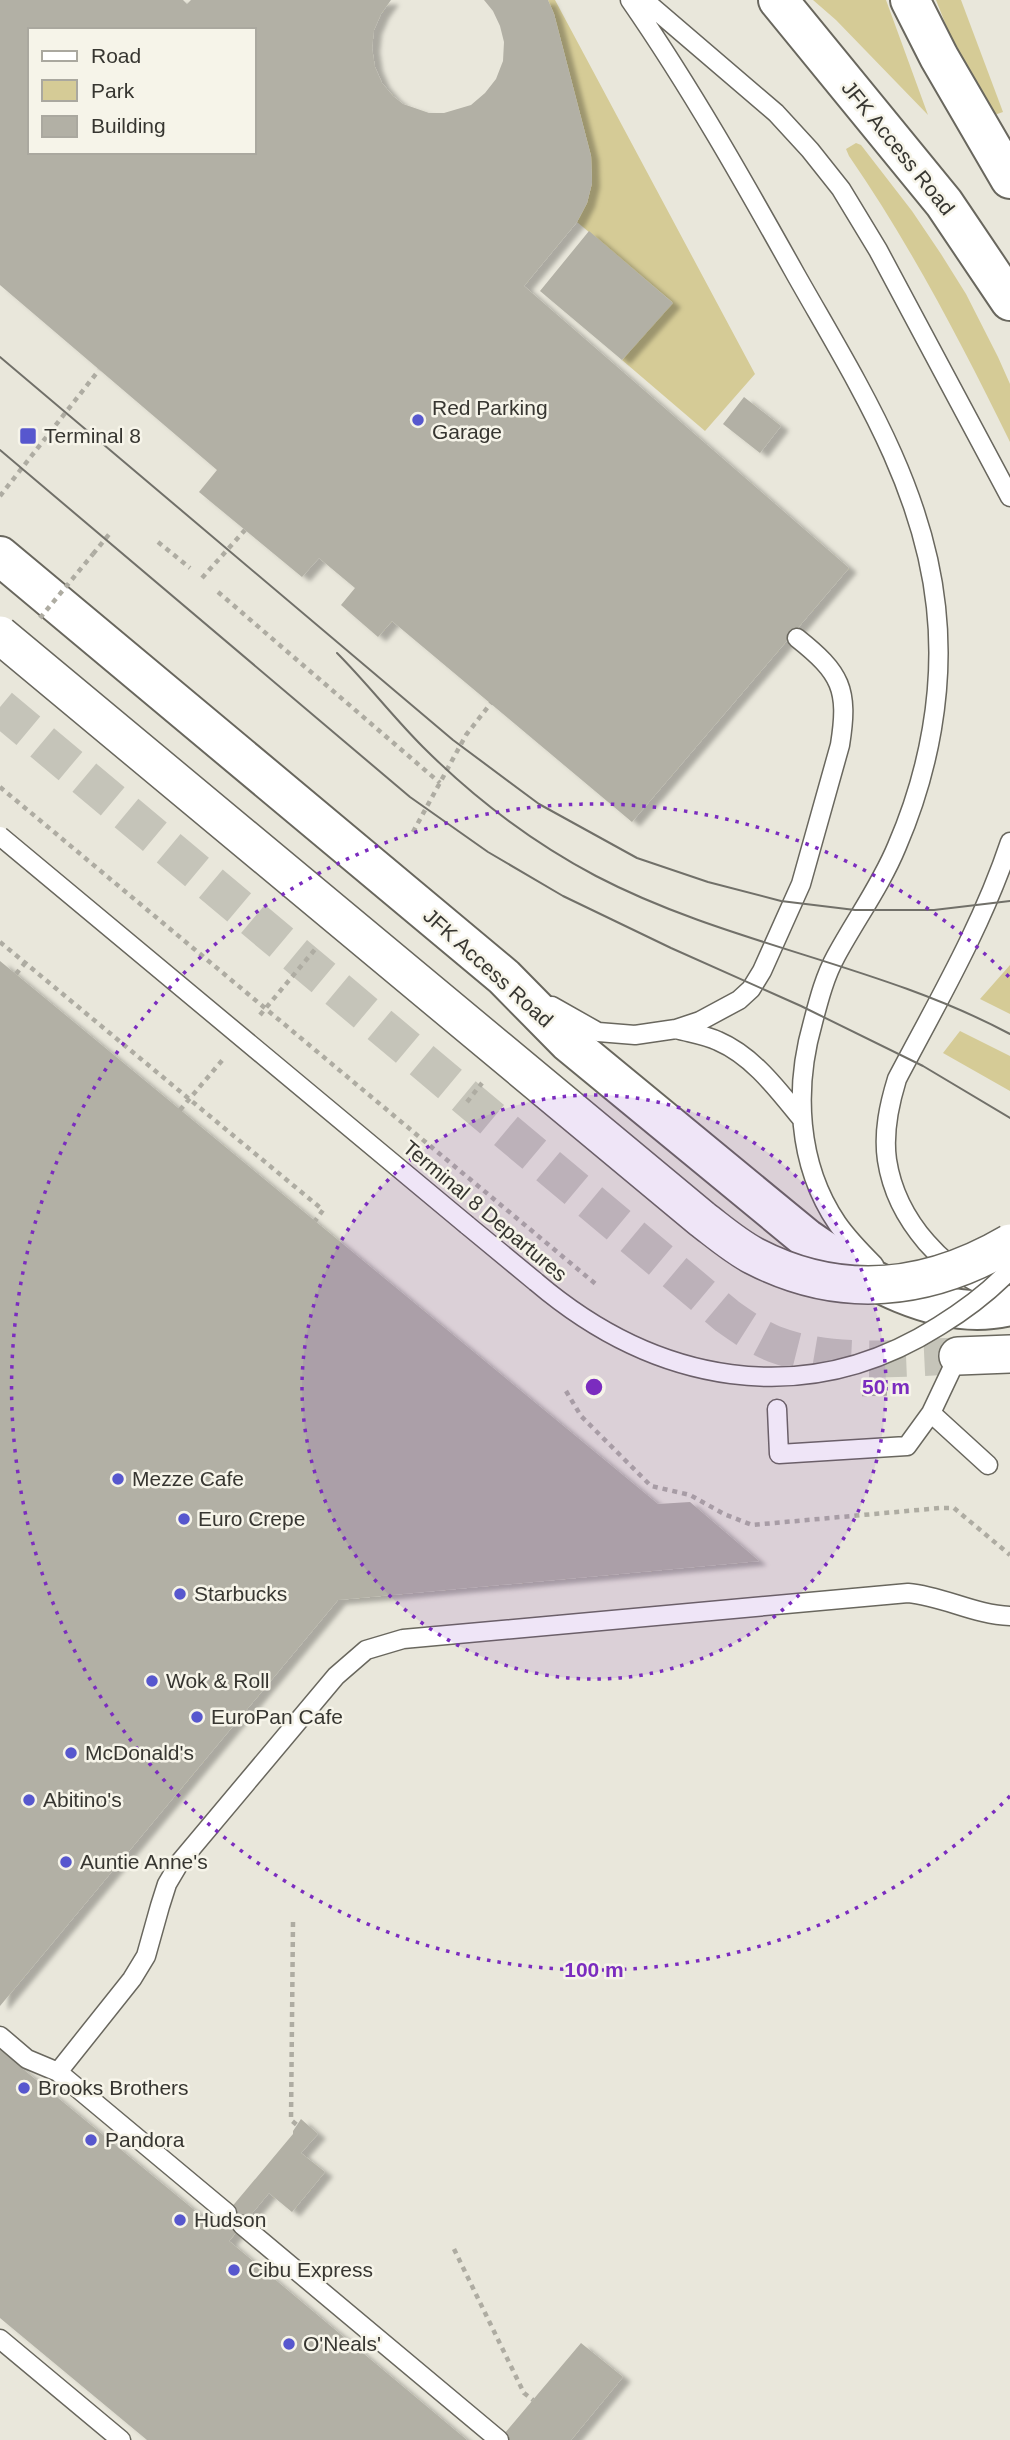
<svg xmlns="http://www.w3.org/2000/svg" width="1010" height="2440" viewBox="0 0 1010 2440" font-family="Arial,sans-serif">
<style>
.green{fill:#d5cb96}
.building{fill:#b2b0a5;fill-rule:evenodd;filter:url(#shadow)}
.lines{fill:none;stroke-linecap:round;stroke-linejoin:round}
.street-tunnel{stroke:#c5c4b9;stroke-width:37;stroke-dasharray:37 18;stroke-linecap:butt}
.lane-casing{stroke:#69675e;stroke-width:21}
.street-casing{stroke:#69675e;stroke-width:40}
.secondary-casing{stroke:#69675e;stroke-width:42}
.highway-casing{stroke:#69675e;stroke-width:42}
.path{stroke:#aeaca2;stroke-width:4.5;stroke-dasharray:5 5;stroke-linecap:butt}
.lane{stroke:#fff;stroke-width:18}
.street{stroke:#fff;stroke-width:37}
.secondary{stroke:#fff;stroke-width:38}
.highway{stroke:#fff;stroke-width:38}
.tram{stroke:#717069;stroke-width:2}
.lane-bridge-casing{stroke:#69675e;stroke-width:21;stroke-linecap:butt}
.street-bridge-casing{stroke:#69675e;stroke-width:40;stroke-linecap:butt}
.path-bridge{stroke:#aeaca2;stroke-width:4.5;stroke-dasharray:5 5;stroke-linecap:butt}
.lane-bridge{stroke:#fff;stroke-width:18}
.street-bridge{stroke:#fff;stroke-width:37}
.ring{fill:none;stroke:#7b2cbf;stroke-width:3.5;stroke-dasharray:3.5 7}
.poi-dot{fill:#5757ce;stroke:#f6f4e9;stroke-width:2.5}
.labels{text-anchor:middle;stroke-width:5;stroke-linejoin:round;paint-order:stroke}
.street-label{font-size:21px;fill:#373631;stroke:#f6f4e9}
.poi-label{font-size:21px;fill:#373631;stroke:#f6f4e9;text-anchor:start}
.centre{fill:#7b2cbf;stroke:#f6f4e9;stroke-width:3.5}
.ring-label{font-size:21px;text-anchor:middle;font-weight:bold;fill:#7b2cbf;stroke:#f6f4e9;stroke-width:5;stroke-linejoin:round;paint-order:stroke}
</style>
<defs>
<filter id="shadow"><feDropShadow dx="8" dy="4.5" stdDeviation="2" flood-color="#0004"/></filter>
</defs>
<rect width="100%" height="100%" fill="#e9e7db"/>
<path class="green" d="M548,0H555L755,374L705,431L622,360L672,302L577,222L587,203L592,183L591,156L554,14Z
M813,0H886L928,115L836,20Z
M936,0H961L1003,112L983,119Z
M856,143L861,145L912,211L941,254L966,294L998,357L1010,384V442C962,344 911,246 849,156L846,149Z
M1010,965V1014L980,999Z
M960,1031L1010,1056V1091L943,1053Z"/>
<path class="building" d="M0,0H183L187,4L191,0H391L381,14L374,30L372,48L375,67L382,83L393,96L403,104L429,113H444L471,105L485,93L496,79L503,61L504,42L500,26L493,11L484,0H548L554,14L591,156L592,183L587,203L577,222L524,286L849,568L632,822L392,621L378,637L341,605L355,588L319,558L302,577L199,492L217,470L0,285ZM30,30H254V152H30Z
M589,231L673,303L622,360L540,291Z
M744,397L781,426L760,453L723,424Z
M0,961L658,1504L690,1502L759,1561L338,1600L0,2006Z
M0,2040L23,2059L18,2065L215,2227L293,2134V2131L301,2119L318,2134L301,2153L325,2172L292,2212L269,2193L229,2241L467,2440H147L0,2318Z
M581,2343L623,2377L571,2440H499Z"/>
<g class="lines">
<path class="street-tunnel" d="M0,707L727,1316C741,1326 757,1337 774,1344C831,1366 898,1358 958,1356"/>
<defs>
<path id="lane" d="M630,0C691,88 744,182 796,275C856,381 923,484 936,607C945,688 929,772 897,846C881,885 856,919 836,956C825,976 819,999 813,1022C794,1088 797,1164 837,1223C848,1239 861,1252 874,1265
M644,0L776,113L810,150L841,189L878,250L1010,497
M552,1006L598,1032L635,1035L676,1029L700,1021L739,1000L751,989L762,971L801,884L840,745C849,689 841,673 797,638
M676,1029C690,1033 705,1035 718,1041C753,1056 778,1090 801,1118
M467,1225L536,1282
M1003,1292C945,1277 896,1219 887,1160C883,1132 889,1105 897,1079C938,1001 982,926 1010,842
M777,1409L779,1454L907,1446L931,1413L958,1356
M931,1413L988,1465
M0,2036L27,2059L58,2072L227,2213
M58,2072L132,1979L146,1956L160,1906L167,1884L180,1862L336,1676L366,1650L403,1639L908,1593C943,1596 975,1615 1010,1616
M242,2225L499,2440
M0,2339L121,2440"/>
<path id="street" d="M958,1356L1010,1354"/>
<path id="secondary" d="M778,0L944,203L1010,301
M0,556L504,977L568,1042L806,1238C862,1277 938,1324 1010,1306"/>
<path id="highway" d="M910,0L939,57L1010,179"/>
</defs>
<use href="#lane" class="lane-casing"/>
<use href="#street" class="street-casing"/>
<use href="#secondary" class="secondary-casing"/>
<use href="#highway" class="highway-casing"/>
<path class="path" d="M0,496L99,370
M158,542L190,568
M93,554L111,532
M202,578L245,530
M218,592L440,783
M0,787L598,1286
M413,832L466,735L491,703
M0,942L323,1210L315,1221
M16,974L25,963
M260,1015L317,947
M467,1102L482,1083
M180,1110L225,1057
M566,1391L581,1416L651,1486L690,1495L724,1514L752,1525L940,1508H954L1010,1555
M862,1394L909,1393
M293,1922L291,2120L297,2125
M454,2249L524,2393L533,2400"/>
<use href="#lane" class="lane"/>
<use href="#street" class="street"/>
<use href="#secondary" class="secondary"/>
<use href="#highway" class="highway"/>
<path class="tram" d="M0,357L453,740L539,804L637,858L708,882L781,901L855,910H934L1010,901
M0,450L410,797L488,852L563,896L671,948L801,1006L923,1066L1010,1118
M337,653C367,683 393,717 423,747C474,798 532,842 596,876C728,945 879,964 1010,1034"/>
<defs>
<path id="lane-bridge" d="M0,836L467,1225
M536,1282C655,1383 803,1412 939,1326C965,1310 989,1292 1010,1270"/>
<path id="street-bridge" d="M0,635L702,1219C719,1232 735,1246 754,1256C841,1301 928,1291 1010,1243"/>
</defs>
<use href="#lane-bridge" class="lane-bridge-casing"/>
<use href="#street-bridge" class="street-bridge-casing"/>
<path class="path-bridge" d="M40,618L93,554"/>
<use href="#lane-bridge" class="lane-bridge"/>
<use href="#street-bridge" class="street-bridge"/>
</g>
<circle cx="594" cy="1387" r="292" fill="#7b2cbf" fill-opacity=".12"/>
<g class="ring">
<circle cx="594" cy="1387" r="292"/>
<path d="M1010 1796A583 583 0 1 1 1010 978"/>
</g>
<g class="poi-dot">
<circle cx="418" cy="420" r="7"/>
<rect x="19" y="427" width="18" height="18" rx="3.5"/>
<circle cx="118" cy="1479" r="7"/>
<circle cx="184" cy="1519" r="7"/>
<circle cx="180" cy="1594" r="7"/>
<circle cx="152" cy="1681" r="7"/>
<circle cx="197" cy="1717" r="7"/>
<circle cx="71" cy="1753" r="7"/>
<circle cx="29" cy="1800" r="7"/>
<circle cx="66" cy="1862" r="7"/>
<circle cx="24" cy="2088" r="7"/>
<circle cx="91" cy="2140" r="7"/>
<circle cx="180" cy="2220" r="7"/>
<circle cx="234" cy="2270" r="7"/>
<circle cx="289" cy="2344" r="7"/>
</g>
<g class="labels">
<g class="street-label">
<text transform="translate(898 148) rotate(51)" y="7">JFK Access Road</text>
<text transform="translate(488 968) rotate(42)" y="7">JFK Access Road</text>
<text transform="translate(485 1211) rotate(40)" y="7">Terminal 8 Departures</text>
</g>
<g class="poi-label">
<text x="432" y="415">Red Parking<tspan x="432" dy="24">Garage</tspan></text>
<text x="44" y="443">Terminal 8</text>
<text x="132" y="1486">Mezze Cafe</text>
<text x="198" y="1526">Euro Crepe</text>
<text x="194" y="1601">Starbucks</text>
<text x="166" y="1688">Wok &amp; Roll</text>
<text x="211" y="1724">EuroPan Cafe</text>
<text x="85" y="1760">McDonald's</text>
<text x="43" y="1807">Abitino's</text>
<text x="80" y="1869">Auntie Anne's</text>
<text x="38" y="2095">Brooks Brothers</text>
<text x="105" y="2147">Pandora</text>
<text x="194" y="2227">Hudson</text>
<text x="248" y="2277">Cibu Express</text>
<text x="303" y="2351">O'Neals'</text>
</g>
</g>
<circle cx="594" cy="1387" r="10" class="centre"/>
<g class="ring-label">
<text x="886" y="1394">50 m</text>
<text x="594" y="1977">100 m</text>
</g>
<rect x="28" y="28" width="228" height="126" fill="#f6f4e9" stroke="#aaa89f" stroke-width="2"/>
<rect x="42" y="51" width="35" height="10" fill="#ffffff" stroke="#aaa89f" stroke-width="2"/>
<text x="91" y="63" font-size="21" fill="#373631">Road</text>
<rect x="42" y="80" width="35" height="21" fill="#d5cb96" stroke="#aaa89f" stroke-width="2"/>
<text x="91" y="98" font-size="21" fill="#373631">Park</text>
<rect x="42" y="116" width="35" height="21" fill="#b2b0a5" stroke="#aaa89f" stroke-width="2"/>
<text x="91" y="133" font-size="21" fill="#373631">Building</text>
</svg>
